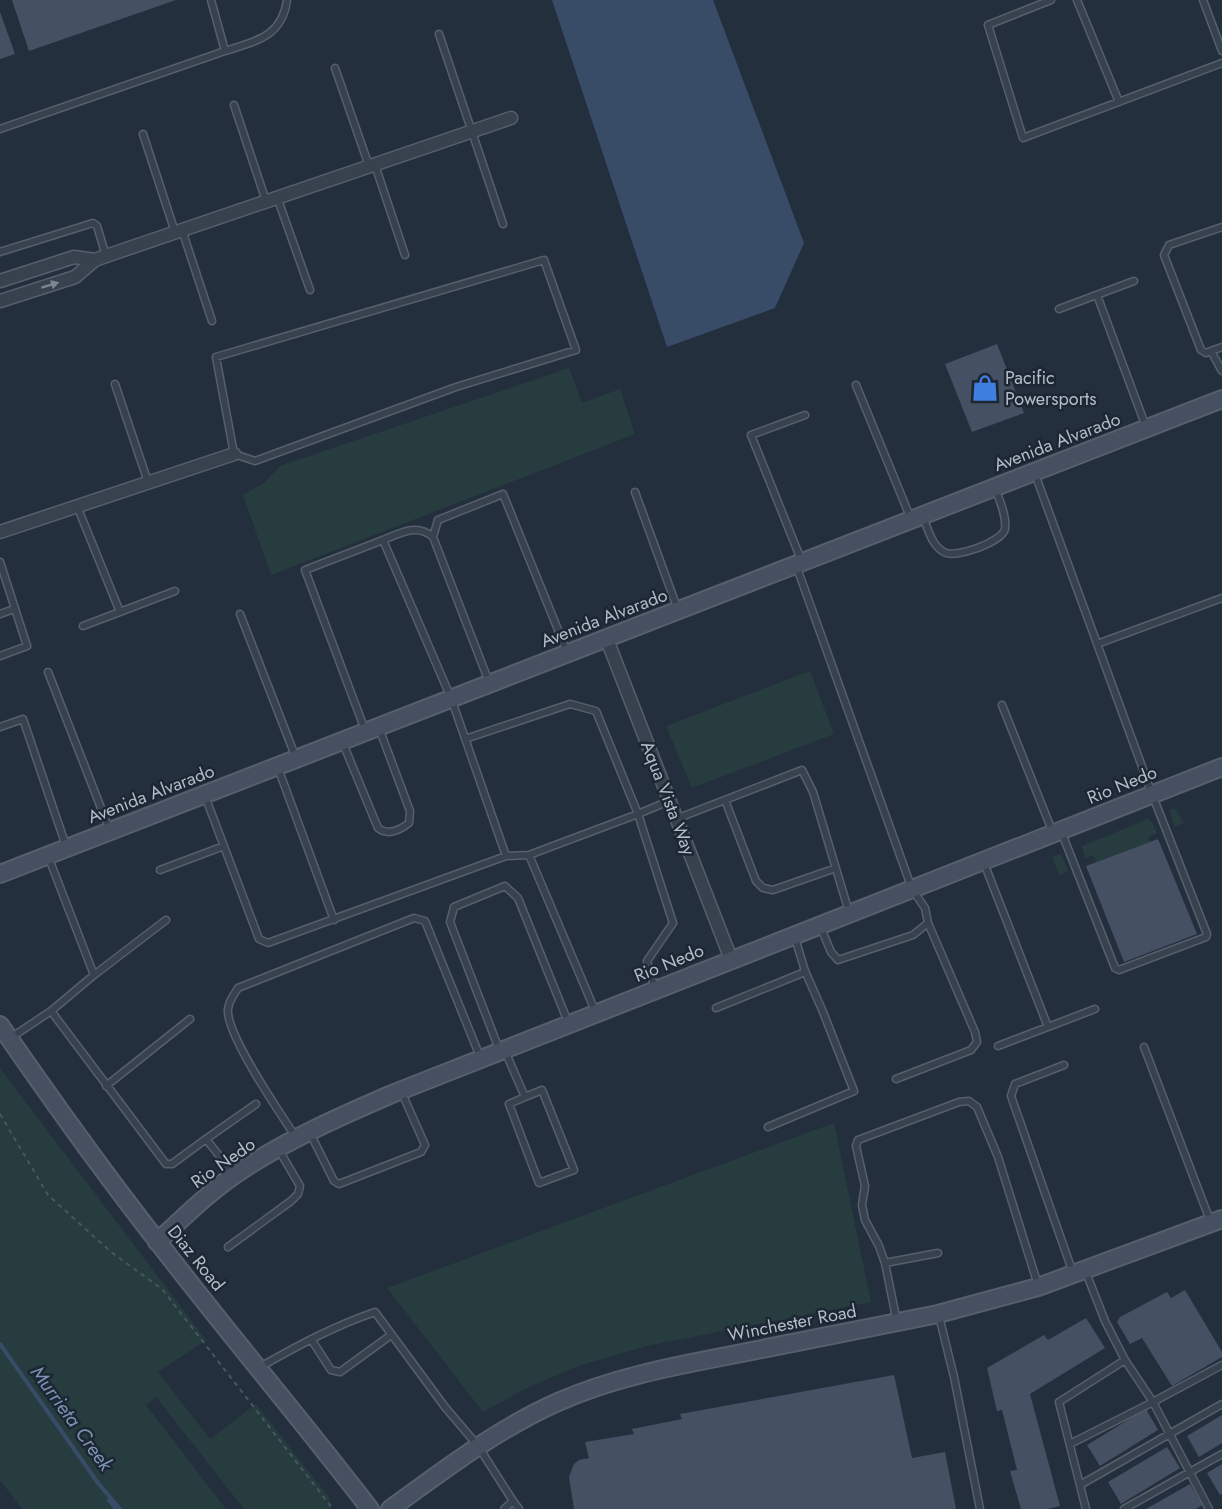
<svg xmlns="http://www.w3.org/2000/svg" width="1222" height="1509" viewBox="0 0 1222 1509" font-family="Jost,sans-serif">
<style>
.green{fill:#263c3f}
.water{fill:#394c67}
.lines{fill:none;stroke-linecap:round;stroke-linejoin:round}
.stream{stroke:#394c67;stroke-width:4}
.building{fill:#455162}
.lane-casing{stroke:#565f6c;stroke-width:9}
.street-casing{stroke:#565f6c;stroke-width:15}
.secondary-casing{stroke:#565f6c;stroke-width:20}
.path{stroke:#44595c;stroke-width:2;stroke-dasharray:4.5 4.5;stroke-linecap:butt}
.lane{stroke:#38414e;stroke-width:6}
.street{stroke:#38414e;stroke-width:12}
.secondary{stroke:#465061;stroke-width:16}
.oneway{fill:#7c8592}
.labels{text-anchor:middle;stroke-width:5;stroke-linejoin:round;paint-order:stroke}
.poi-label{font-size:18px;fill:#b4bcc9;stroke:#1d2633;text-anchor:start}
.street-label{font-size:18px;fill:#b4bcc9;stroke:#1d2633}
.water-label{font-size:20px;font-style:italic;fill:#7c92b1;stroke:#1d2633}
</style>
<rect width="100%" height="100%" fill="#242f3e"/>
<path class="green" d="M569,368L582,403L620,389L635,434L271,575L243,495L264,483L280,466Z
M810,671L834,734L692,788L666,726Z
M1175,808L1184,823L1175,827L1169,810Z
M1148,819L1153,824L1157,833L1148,837L1150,842L1096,862L1093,855L1085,858L1082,846Z
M1061,854L1069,871L1059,875L1052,857Z
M0,1068L206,1340L158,1372L210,1439L256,1404L328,1496L331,1504V1509H244L156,1397L146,1405L226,1509H22L0,1480Z
M834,1123L871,1302L647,1346L578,1366L525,1389L483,1412L387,1288Z"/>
<path class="water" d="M552,0H713L804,243L775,308L667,347Z"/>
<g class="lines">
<path class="stream" d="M0,1344L98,1483L120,1509
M109,1500L116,1509"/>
</g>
<path class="building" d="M12,0H176L29,51Z
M0,12L15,54L0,59Z
M997,344L1024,413L972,432L945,364Z
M1158,839L1197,934L1124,962L1086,866Z
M1185,1290L1222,1352V1357L1172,1386L1142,1338L1130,1344L1117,1322L1120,1317L1167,1292L1171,1298Z
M1086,1318L1105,1348L1030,1394L1060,1506L1047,1509H1021L1010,1471L1017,1470L1002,1410L997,1411L987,1368L1044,1335L1048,1340Z
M894,1375L912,1458L945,1452L956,1509H574L569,1477L574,1464L579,1460L589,1458L585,1442L634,1434L632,1429L682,1419L680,1414Z
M1146,1409L1158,1430L1100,1466L1087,1445Z
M1222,1415V1443L1199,1457L1187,1436Z
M1167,1447L1180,1468L1121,1504L1108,1482Z
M1222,1464V1494L1220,1495L1207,1473Z
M1190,1484L1202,1505L1196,1509H1146Z"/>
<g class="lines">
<defs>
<path id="lane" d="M1051,0L988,25L1023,138L1222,63
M1077,0L1119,102
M1203,0L1222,51
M439,34L503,224
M225,51C256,41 282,37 287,0
M335,68L369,166
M234,105L266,201
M0,129L225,51L211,0
M143,134L175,232
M375,165L405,255
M277,197L310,290
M1222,227L1169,245L1164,255L1201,350L1206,353L1211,351L1222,371
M182,230L212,321
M0,252L93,223L97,226L106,256
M544,260L576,350L456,387L255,461L234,454L216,357Z
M1097,295L1146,427
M1059,309L1134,281
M1211,351L1222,347
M115,384L148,482
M856,385L911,519
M1035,474L1152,794L1207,934L1206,937L1119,970L1115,968L1061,831
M635,492L678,610
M77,506L120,612
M923,517C928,529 932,546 944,552C955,559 1002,542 1005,529C1007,516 999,499 995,488
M433,537L438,520L503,494L567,652
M383,540C400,533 417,523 433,537L489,682
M0,562L27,646L0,656
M802,562L751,435L805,415
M796,565L912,889L925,908L928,923L913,935L838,960L831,952L821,928
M0,614L14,609
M240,614L296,758
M83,626L175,591
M1097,644L1222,598
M48,672L110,831
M1002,705L1053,833
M0,727L23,719L66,846
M365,730L305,570L383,540L451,698L506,856L529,855
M465,739L570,704L596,711L638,814L669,801
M342,741L378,828C388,836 400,830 409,823L410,811L379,728
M278,768L334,920
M205,796L259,939L268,943L506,856
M725,800L756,881L763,888L773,890L836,868
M676,819L802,770L813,792L849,912
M48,856L94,975L51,1011L166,1164H172L206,1139L233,1173
M984,863L1048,1027
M160,870L224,846
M94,975L166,920
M716,1008L805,972
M596,1013L529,855L638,814L673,923L647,961L655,989
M12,1037L51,1011
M998,1046L1095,1009
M1144,1047L1211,1223
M499,1049L450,922L454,907L505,886L518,898L568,1022
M505,1051L525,1097L542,1090L574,1170L539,1183L509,1104L525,1097
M1064,1065L1015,1084L1011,1096L1073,1273
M896,1079L971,1050L977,1042L975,1032L928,923
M106,1086L190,1019
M768,1127L854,1091L823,1012L805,971L795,938
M310,1133L334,1181L339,1184L421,1152L425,1145L401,1091
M295,1136C280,1113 225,1033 228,1009C229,1000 234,995 238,988L414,918L425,921L481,1059
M206,1139L256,1104
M228,1247L291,1201L298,1194L300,1186L279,1150
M885,1263L879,1246L865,1220L862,1205L865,1186L856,1146L858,1140L959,1102L969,1101L977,1107L998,1157L1038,1285
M1085,1270L1105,1321L1125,1360L1059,1402L1086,1509
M939,1316L954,1377L980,1509
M897,1322L885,1263L938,1253
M311,1339L331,1370L340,1372L391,1335
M1125,1360L1153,1402L1222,1365
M260,1367C297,1346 334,1326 375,1312L445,1407L478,1446L513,1501L504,1509
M1070,1444L1153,1402L1209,1509
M1080,1485L1222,1404
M513,1501L519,1509
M1124,1509L1222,1454"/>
<path id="street" d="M0,281L74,257L95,260
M0,301L75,277L95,260L106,256L511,118
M0,532L234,454
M606,637L731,959"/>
<path id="secondary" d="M0,874L1222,399
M0,1025C51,1099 103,1172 158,1242C227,1332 301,1419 370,1509
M157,1242C185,1216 213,1188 245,1168C291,1138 341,1116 392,1094L1222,767
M390,1509C444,1470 497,1429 558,1402C617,1376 680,1365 742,1353C808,1340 873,1327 938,1314L1038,1287L1222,1219"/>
</defs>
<use href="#lane" class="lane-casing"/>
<use href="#street" class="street-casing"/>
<use href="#secondary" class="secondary-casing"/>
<path class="path" d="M0,1114L48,1195L111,1252L162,1289L333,1509"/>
<use href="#lane" class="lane"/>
<use href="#street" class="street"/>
<use href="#secondary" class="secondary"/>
</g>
<defs><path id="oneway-solid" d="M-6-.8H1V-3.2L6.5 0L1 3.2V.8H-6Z" transform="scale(1.5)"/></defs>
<use class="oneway" href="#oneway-solid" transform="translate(50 285) rotate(-17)"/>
<defs>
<symbol id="shop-bare" viewBox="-9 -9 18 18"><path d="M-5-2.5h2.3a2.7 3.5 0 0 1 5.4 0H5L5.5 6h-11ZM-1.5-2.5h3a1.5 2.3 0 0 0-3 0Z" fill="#3f7fe0" stroke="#1d2633" stroke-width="2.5" paint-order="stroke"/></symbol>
</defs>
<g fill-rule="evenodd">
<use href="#shop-bare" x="966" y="369" width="38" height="38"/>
</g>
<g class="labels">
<g class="poi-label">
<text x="1005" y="384">Pacific<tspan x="1005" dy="21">Powersports</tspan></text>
</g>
<g class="street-label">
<text transform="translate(1057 442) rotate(-21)" y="6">Avenida Alvarado</text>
<text transform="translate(604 618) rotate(-21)" y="6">Avenida Alvarado</text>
<text transform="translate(1122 785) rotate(-22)" y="6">Rio Nedo</text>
<text transform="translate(151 794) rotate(-21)" y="6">Avenida Alvarado</text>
<text transform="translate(668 798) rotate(69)" y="6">Aqua Vista Way</text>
<text transform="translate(669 963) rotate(-22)" y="6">Rio Nedo</text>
<text transform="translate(223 1163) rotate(-35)" y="6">Rio Nedo</text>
<text transform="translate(196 1258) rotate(51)" y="6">Diaz Road</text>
<text transform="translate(792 1323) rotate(-11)" y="6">Winchester Road</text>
</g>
<g class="water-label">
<text transform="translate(72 1418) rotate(54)" y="7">Murrieta Creek</text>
</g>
</g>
</svg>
